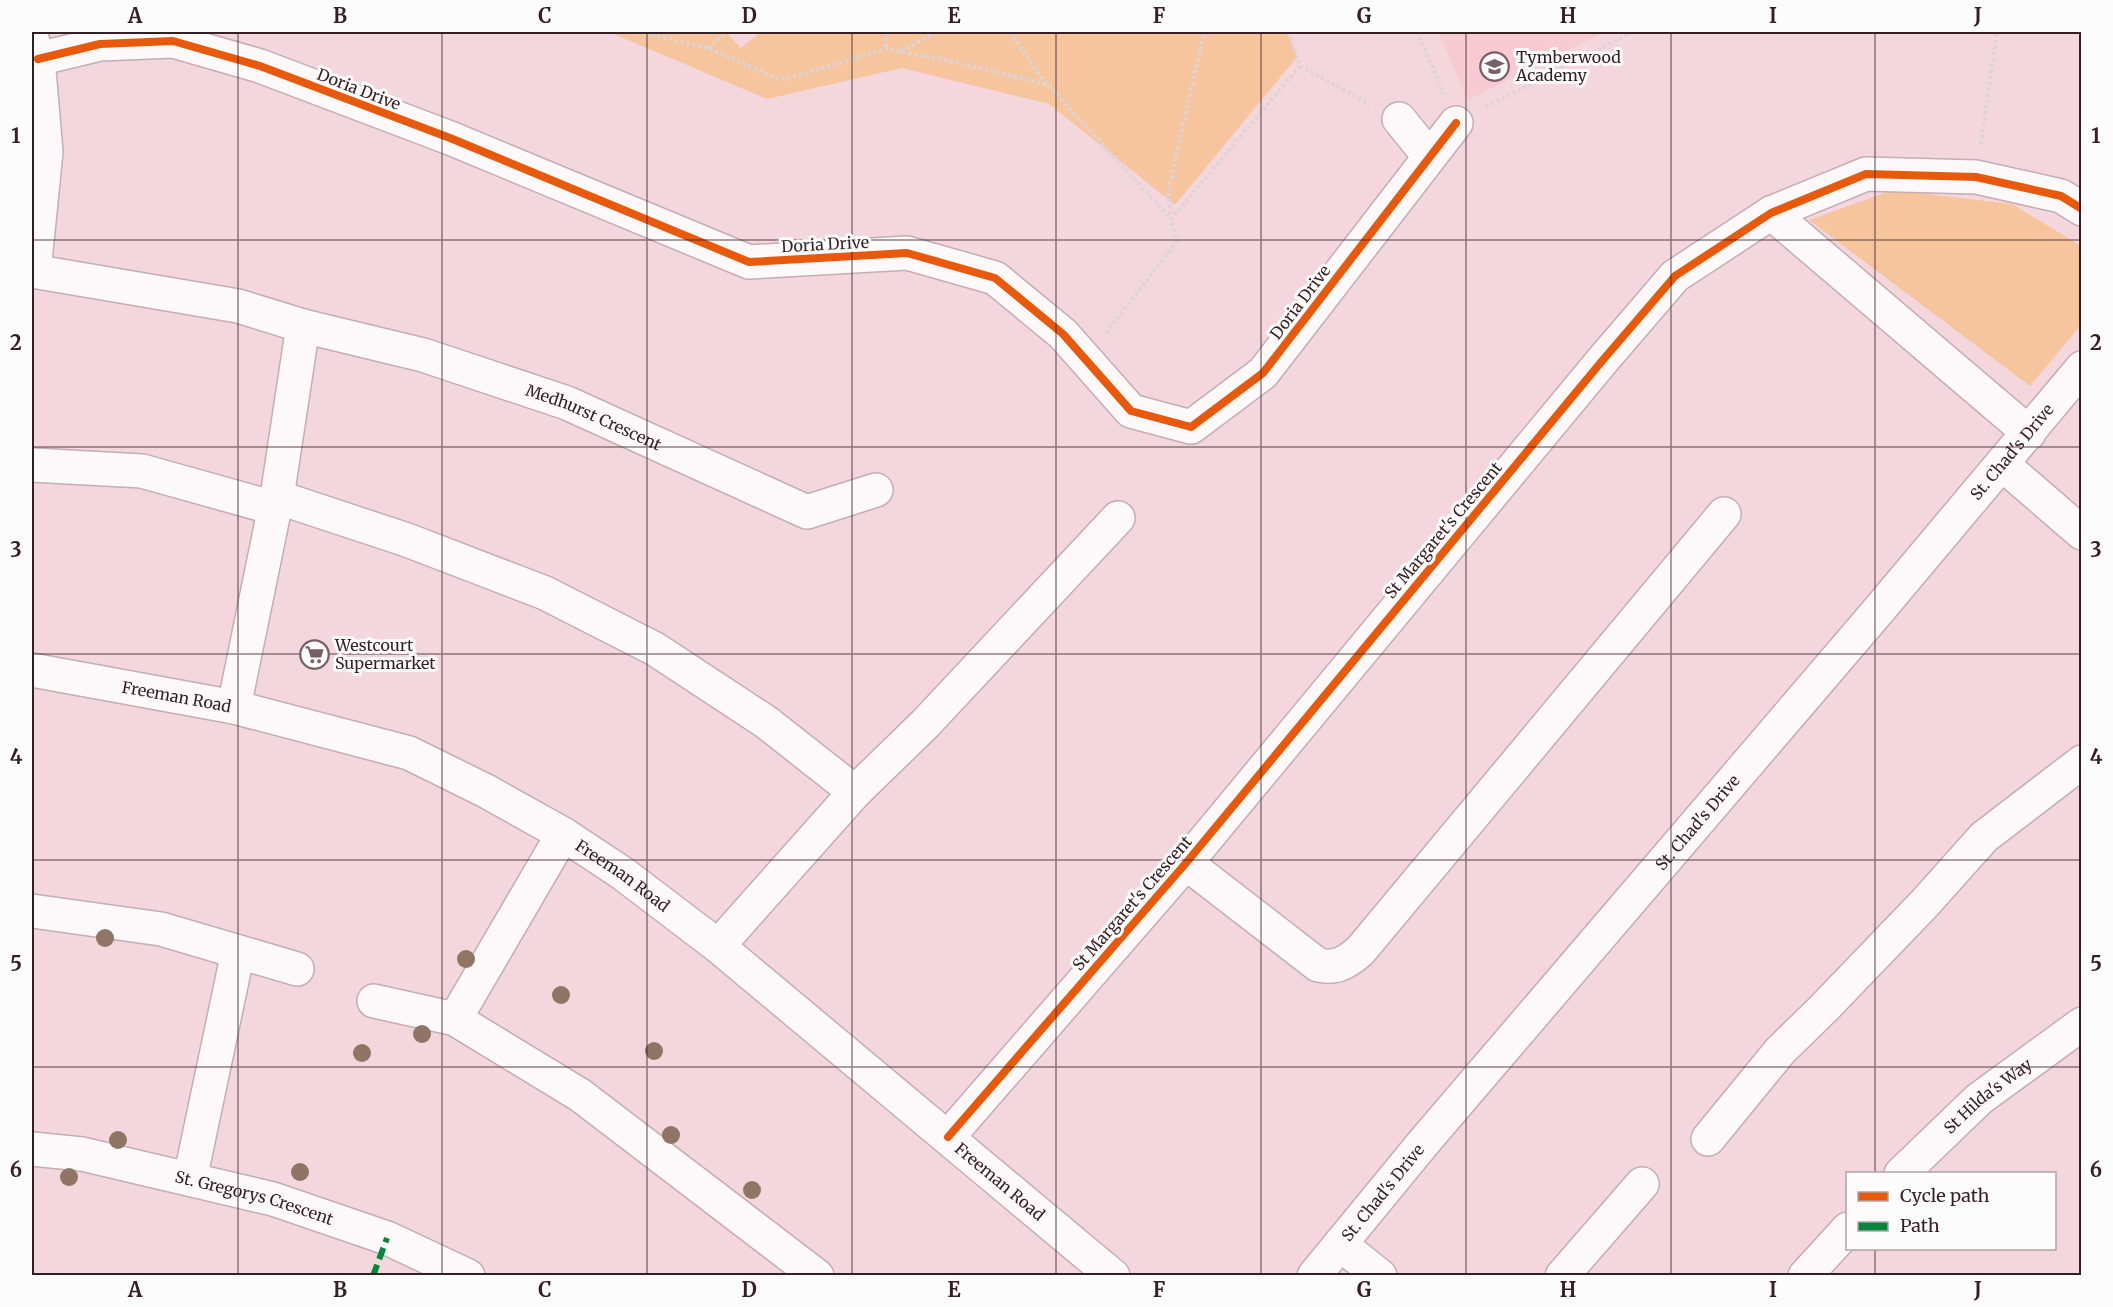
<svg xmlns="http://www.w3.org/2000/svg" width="2113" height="1307" viewBox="0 0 2113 1307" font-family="Merriweather,serif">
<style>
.built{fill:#f8cbd3}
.green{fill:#f6c59e}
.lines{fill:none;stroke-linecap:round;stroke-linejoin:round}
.minor-casing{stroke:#c5adb1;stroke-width:36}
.path{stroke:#ddd4d5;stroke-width:4;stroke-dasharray:3 3;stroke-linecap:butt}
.minor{stroke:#fdf9fa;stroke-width:33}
.quiet{stroke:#00873e;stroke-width:6;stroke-dasharray:12 6;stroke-linecap:butt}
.cycleway-casing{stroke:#fcfcfc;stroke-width:11}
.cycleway{stroke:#e8590c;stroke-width:8}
.tree{fill:#907564}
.grid{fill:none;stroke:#361f23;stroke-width:1.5;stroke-opacity:0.55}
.labels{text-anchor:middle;stroke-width:6;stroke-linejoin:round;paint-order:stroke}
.poi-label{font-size:16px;fill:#361f23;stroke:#fcfcfc;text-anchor:start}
.street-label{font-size:16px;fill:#361f23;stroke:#fcfcfc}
.neatline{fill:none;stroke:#361f23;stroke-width:2}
.grid-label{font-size:20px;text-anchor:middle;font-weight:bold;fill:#361f23}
</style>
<rect width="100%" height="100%" fill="#f3d7dc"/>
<path class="built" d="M1438,32H1605L1468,100Z"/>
<path class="green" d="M609,32H726L741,48L760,32H1287L1297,57L1175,205L1049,104L902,68L767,99Z
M1893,190L2012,204L2081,246V325L2030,386L1809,220Z"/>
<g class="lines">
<defs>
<g id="minor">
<path d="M32,39L38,59L46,152L34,271"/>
<path d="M38,59L100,44L173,41L260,66L450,138L749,262L907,253L995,278L1063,334L1131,411L1191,427L1263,373L1456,123"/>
<path d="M1399,119L1429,156"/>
<path d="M1771,213L2029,433"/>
<path id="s1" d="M32,271L238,306L303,326L423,355L567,403L807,512L876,490"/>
<path d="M2002,464L2082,533"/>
<path d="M32,465L142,471L274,508"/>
<path d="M277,497L407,540L545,593L655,649L766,722L855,792L925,724L1118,518"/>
<path id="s2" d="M32,670L234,707L409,753L486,791L563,834L622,873L718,946L1113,1276"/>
<path d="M234,707L277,497L303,326"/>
<path d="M1186,863L1318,965C1336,969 1346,963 1360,951L1724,514"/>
<path d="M32,911L161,929L297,969"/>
<path d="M718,946L855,792"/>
<path d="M374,1001L455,1019L580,1095L817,1276"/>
<path d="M455,1019L563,834"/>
<path d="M948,1137L1186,863L1602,361L1675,276L1771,213L1866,174L1976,177L2061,196L2082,209"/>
<path d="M1708,1139L1780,1051L1824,1008L1925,903L1984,837L2082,762"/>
<path id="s3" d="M32,1149L82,1154L273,1199L387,1238L468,1276"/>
<path id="s4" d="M1901,1174L1979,1099L2082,1024"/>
<path d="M190,1179L238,952"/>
<path d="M1340,1244L1380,1276"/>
<path id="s5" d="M1314,1276L1424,1142L1878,611L2082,368"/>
<path d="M1562,1276L1642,1184"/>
<path d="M1805,1276L1848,1229"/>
</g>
</defs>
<use href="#minor" class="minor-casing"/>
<path class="path" d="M640,32L708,48L781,80L886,49L936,58L1048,85L1171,219L1300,66
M885,32L886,49
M1010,32L1047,85
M1289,32L1300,66L1370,104
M1417,32L1444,94
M708,48L727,32
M901,51L937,32
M1486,107L1633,32
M1981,144L1997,32
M1106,333L1177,241L1171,219L1168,193L1204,32"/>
<use href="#minor" class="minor"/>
<path class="quiet" d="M373,1276L387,1238"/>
<defs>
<path id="cycleway" d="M38,59L100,44L173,41L260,66L450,138L749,262L907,253L995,278L1063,334L1131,411L1191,427L1263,373L1456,123
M948,1137L1186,863L1602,361L1675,276L1771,213L1866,174L1976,177L2061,196L2082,209"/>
</defs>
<use href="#cycleway" class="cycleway-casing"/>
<use href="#cycleway" class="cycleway"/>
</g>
<g class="tree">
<circle cx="105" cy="938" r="9"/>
<circle cx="466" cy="959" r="9"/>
<circle cx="561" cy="995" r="9"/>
<circle cx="422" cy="1034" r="9"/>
<circle cx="654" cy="1051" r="9"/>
<circle cx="362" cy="1053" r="9"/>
<circle cx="671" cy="1135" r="9"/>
<circle cx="118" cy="1140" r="9"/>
<circle cx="300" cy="1172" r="9"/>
<circle cx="69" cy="1177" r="9"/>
<circle cx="752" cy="1190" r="9"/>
</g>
<path class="grid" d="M238,32V1276M442,32V1276M647,32V1276M852,32V1276M1056,32V1276M1261,32V1276M1466,32V1276M1671,32V1276M1875,32V1174M32,240H2082M32,447H2082M32,654H2082M32,860H2082M32,1067H2082M1875,1248V1276"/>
<defs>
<symbol id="school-ring" viewBox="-11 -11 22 22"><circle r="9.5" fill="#fcfcfc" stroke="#785f64" stroke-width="1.5"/><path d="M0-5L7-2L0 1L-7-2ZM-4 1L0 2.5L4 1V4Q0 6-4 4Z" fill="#785f64"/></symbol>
<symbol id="supermarket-ring" viewBox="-11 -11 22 22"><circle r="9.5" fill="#fcfcfc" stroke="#785f64" stroke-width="1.5"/><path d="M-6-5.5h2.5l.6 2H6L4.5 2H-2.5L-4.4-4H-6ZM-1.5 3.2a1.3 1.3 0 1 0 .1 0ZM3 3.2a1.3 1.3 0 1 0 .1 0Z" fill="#785f64"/></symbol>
</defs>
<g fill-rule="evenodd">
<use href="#school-ring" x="1478" y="50" width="33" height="33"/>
<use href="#supermarket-ring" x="298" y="638" width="33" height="33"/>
</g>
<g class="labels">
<g class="poi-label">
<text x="1516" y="63">Tymberwood<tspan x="1516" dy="18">Academy</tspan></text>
<text x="335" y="651">Westcourt<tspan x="335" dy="18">Supermarket</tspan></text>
</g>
<g class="street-label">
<text transform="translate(359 89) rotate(21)" y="6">Doria Drive</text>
<text transform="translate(825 244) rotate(-3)" y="6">Doria Drive</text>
<text transform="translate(1300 302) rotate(-53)" y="6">Doria Drive</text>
<text dy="6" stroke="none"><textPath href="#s1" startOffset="582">Medhurst Crescent</textPath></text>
<text dy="6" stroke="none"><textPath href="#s5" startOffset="1080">St. Chad's Drive</textPath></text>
<text transform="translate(1443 530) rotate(-50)" y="6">St Margaret's Crescent</text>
<text dy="6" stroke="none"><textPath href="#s2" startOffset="147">Freeman Road</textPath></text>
<text dy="6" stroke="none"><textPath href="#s5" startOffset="594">St. Chad's Drive</textPath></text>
<text dy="6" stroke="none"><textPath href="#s2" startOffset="633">Freeman Road</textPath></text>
<text transform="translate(1132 903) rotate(-49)" y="6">St Margaret's Crescent</text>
<text dy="6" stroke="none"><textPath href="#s4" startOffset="117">St Hilda's Way</textPath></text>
<text dy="6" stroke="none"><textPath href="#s2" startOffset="1119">Freeman Road</textPath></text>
<text dy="6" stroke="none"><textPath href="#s5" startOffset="108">St. Chad's Drive</textPath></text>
<text dy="6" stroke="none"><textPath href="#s3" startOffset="228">St. Gregorys Crescent</textPath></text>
</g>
</g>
<rect width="2113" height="1307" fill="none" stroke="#fcfcfc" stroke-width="66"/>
<rect x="1846" y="1172" width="210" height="78" fill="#fcfcfc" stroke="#ada4a5" stroke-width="1.5"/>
<rect x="1858" y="1192" width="30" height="9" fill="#e8590c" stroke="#ada4a5" stroke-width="1.5"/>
<text x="1900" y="1202" font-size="18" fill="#361f23">Cycle path</text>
<rect x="1858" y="1222" width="30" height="9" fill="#00873e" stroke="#ada4a5" stroke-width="1.5"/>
<text x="1900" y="1232" font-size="18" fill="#361f23">Path</text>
<rect x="33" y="33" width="2047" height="1241" class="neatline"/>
<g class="grid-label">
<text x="135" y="23">A</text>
<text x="340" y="23">B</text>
<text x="545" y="23">C</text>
<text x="749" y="23">D</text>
<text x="954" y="23">E</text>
<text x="1159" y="23">F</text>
<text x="1364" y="23">G</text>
<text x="1568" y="23">H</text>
<text x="1773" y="23">I</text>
<text x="1978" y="23">J</text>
<text x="16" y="143">1</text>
<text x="2096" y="143">1</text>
<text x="16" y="350">2</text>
<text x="2096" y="350">2</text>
<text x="16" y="557">3</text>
<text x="2096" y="557">3</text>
<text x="16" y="764">4</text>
<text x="2096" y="764">4</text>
<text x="16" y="971">5</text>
<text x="2096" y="971">5</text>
<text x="16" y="1177">6</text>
<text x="2096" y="1177">6</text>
<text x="135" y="1297">A</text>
<text x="340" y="1297">B</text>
<text x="545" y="1297">C</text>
<text x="749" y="1297">D</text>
<text x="954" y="1297">E</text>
<text x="1159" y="1297">F</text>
<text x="1364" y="1297">G</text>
<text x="1568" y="1297">H</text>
<text x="1773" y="1297">I</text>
<text x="1978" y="1297">J</text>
</g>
</svg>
